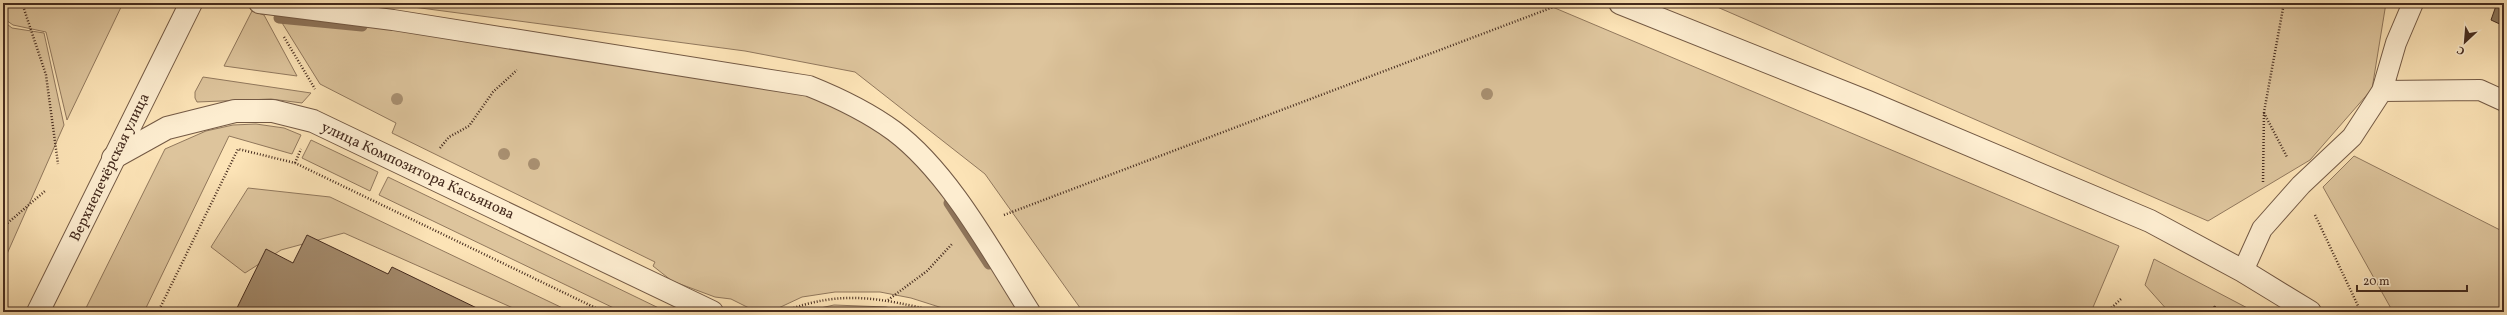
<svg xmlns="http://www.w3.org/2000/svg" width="2507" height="315" viewBox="0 0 2507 315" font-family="Vollkorn,serif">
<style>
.green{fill:#ddc49c;stroke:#91785d}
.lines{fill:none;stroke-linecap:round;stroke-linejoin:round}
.stream{stroke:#8e745a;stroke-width:11}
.service-casing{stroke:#735944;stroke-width:22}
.minor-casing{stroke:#735944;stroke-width:24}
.tertiary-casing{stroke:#735944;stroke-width:24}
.path{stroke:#452b1e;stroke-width:2.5;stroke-dasharray:1 2;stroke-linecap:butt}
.service{stroke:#fdedd0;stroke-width:20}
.minor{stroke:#fdedd0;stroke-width:22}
.tertiary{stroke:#fdedd0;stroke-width:22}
.tree{fill:#a88f70}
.wall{fill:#8d785e;stroke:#452b1e}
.building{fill:#a48b6d;stroke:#452b1e}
.labels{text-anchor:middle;stroke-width:4;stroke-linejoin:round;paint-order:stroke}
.street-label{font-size:15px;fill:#452b1e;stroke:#fdedd0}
</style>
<rect width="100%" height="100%" fill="#fce3b6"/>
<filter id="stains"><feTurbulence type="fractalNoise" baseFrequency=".005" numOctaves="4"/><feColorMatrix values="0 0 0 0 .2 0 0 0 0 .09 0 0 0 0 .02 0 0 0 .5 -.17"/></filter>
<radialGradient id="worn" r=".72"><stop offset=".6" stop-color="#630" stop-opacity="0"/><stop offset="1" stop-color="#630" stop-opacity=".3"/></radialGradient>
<path class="green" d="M3,3H123L67,120L46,32L13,25L3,18Z
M383,3H1543L2119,246L2091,312H1083L985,174L855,72L745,51Z
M1708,3H2386L2372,89L2310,160L2208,221Z
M252,11L264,15L297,76L224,66Z
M279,18L394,28L806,95L845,107L892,140L930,175L1021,312H955L911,298L880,292H835L802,297L770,312H757L731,299L715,297L672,281L653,266L655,262L392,133L396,123L320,84Z
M3,21L12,28L44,33L64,125L3,263Z
M203,77L311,93L302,103L271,99L197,102L195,98V92Z
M256,124L284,128L301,135L292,154L229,136L144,312H84L165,149L206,131L233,125Z
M311,140L378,172L370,191L302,158Z
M2354,156L2504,232V312H2393L2323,187Z
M388,177L667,312H622L379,195Z
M248,188L330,197L571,312H522L344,233L281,250L245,273L211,247Z
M2154,259L2255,312H2169L2145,285Z
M834,305L886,307L908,312H802Z"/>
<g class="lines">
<path class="stream" d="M279,18L362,26
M949,203L989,264"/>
<defs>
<path id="service" d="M259,3L393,20L809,86C839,98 868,112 894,131C950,173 993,254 1030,312
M2382,91L2480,90L2504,101
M2243,271L2262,229L2301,185L2352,137L2382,91L2396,43L2413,3"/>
<path id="minor" d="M1620,3L1868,102L2150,221L2243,271L2310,312
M113,158L167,128L235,111H273L313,121L712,312"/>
<path id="tertiary" d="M38,312L191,3"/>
</defs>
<use href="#service" class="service-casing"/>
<use href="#minor" class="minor-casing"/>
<use href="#tertiary" class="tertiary-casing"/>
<path class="path" d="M24,3V9L46,75L58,164
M284,37L315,89
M2264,113L2287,157
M440,148L449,137L469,126L493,92L517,70
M295,163L301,149
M2263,182L2264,112L2284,3
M1004,215L1564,3
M2315,215L2361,312
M3,227L45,191
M888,300L927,271L952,244
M158,312L238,149L295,163L604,312
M782,312C843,289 878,298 940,312
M2107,312L2122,298"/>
<use href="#service" class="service"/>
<use href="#minor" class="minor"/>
<use href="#tertiary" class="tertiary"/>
</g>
<g class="tree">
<circle cx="1487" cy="94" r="6"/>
<circle cx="397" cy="99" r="6"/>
<circle cx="504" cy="154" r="6"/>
<circle cx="534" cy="164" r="6"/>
</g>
<path class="wall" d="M2497,3H2504V26L2491,20Z"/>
<path class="building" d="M2497,3H2504V7Z
M307,235L388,274L392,267L485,312H295L293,311L292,312H235L266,249L293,263Z
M2215,306L2219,312H2205Z"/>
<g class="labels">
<g class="street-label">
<text transform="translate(109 167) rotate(-64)" y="5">Верхнепечёрская улица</text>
<text transform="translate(418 170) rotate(25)" y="5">улица Композитора Касьянова</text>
</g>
</g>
<rect width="2507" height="315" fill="none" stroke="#fce3b6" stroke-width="16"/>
<rect x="4" y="4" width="2499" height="307" fill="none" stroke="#452b1e" stroke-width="2"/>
<rect x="8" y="8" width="2491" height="299" fill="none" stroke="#452b1e"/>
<g transform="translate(2465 42) rotate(206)" stroke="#fdedd0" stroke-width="3" paint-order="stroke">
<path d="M0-3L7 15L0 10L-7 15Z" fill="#452b1e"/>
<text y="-6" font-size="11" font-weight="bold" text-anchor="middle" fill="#452b1e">С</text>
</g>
<path d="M2357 285v6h110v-6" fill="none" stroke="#452b1e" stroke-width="2"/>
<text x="2363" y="285" font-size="12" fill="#452b1e" stroke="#fdedd0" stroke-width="3" paint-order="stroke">20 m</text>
<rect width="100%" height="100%" filter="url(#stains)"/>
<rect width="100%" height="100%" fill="url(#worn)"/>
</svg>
